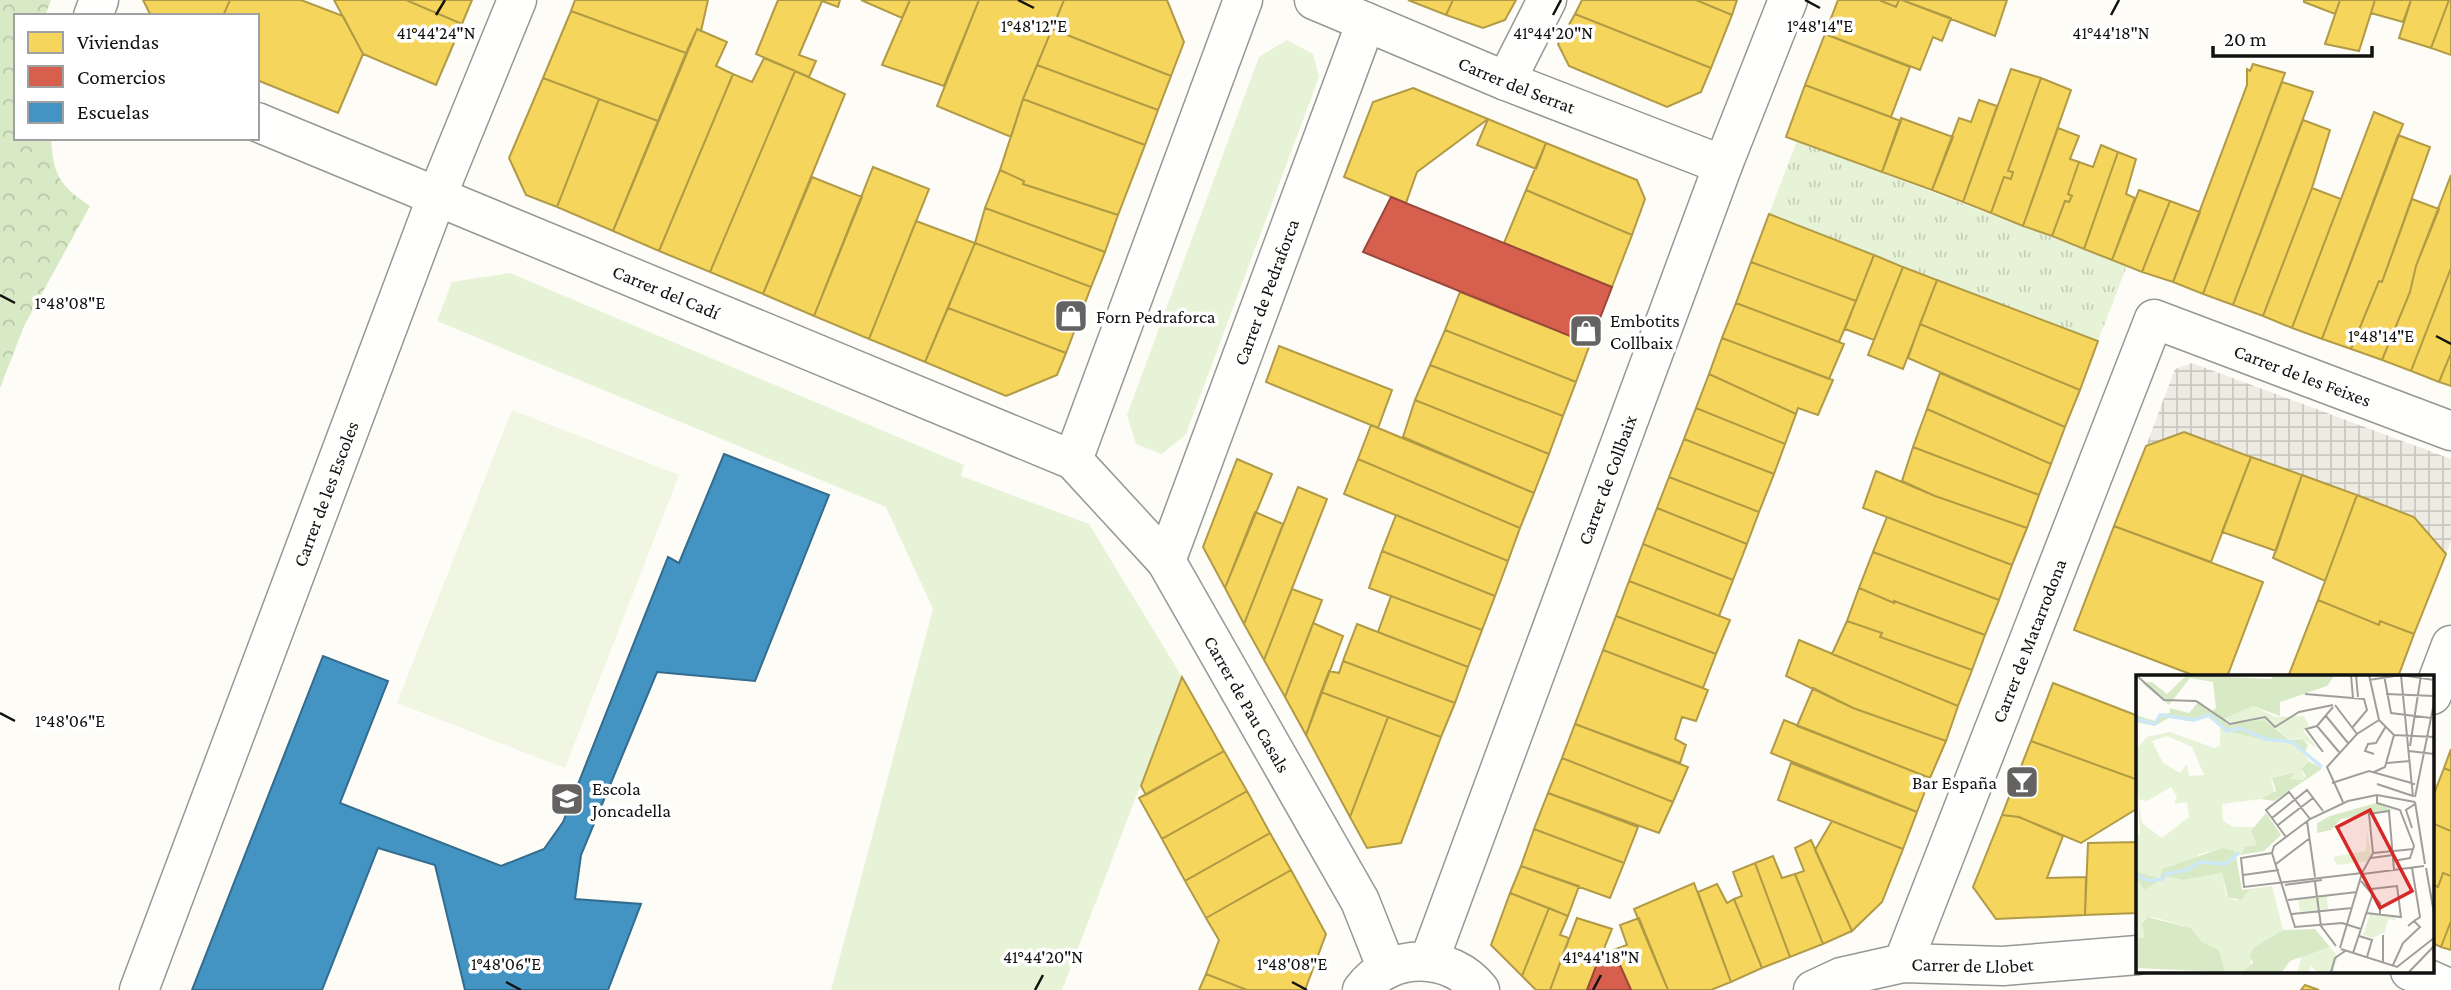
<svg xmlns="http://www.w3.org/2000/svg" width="2451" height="990" viewBox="0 0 2451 990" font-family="'Crimson Pro',serif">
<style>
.grass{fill:#e7f3d7}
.forest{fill:url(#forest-crowns)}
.park{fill:url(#park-tufts)}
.pitch{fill:#f0f6e1}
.plaza{fill:url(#plaza-grid)}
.homes{fill:#f6d55c;stroke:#b19a46;stroke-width:2}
.shops{fill:#d6604d;stroke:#9b483b;stroke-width:2}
.schools{fill:#4393c3;stroke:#346c8e;stroke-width:2}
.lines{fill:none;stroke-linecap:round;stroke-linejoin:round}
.minor-casing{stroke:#979795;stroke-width:41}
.minor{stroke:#fffffe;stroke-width:38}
.ticks{fill:none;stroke:#111;stroke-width:2.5}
.labels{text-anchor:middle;stroke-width:7;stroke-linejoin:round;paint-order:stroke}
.street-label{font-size:19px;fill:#111;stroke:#fff}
.poi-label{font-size:19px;fill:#111;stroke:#fff;text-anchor:start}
.inset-river{fill:none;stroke:#cde8f7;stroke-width:3.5}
.inset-road{fill:none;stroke:#9f9e9b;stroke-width:2}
.view{fill:#d62828;fill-opacity:0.15;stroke:#d62828;stroke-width:3.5}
.inset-edge{fill:none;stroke:#111;stroke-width:3.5}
.ticks-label{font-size:18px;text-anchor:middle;fill:#111;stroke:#fff;stroke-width:7;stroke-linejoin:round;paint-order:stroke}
</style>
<defs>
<pattern id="forest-crowns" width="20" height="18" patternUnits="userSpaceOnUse" patternTransform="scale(1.75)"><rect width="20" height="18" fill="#d8eac5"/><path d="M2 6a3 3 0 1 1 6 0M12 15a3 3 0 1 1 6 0" fill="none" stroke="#b8c8a8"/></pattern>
<pattern id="park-tufts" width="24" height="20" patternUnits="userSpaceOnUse" patternTransform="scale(1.75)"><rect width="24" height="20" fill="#e7f3d7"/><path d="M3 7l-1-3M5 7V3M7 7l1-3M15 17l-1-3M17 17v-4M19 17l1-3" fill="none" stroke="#c5cfb8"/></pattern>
<pattern id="plaza-grid" width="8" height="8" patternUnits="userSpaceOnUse" patternTransform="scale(1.75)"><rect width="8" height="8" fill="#edebe2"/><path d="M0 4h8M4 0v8" fill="none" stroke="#cac8c1"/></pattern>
</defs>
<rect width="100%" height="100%" fill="#fdfcf7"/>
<path class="grass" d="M1287,40L1313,54L1319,77L1186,434L1162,454L1136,444L1127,415L1259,57Z
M510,273L964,465L961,476L1089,524L1182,677L1062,990H831L933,609L886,507L437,321L452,282Z"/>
<path class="forest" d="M0,0H51L45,16H16V138H51C53,175 60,186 90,206L24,326L0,388Z"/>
<path class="park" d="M1797,141L2127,266L2098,341L1769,214Z"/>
<path class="pitch" d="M512,410L679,475L565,768L397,703Z"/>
<path class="plaza" d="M2192,363L2451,459V541L2446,554L2414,516L2184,432L2146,446L2175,369Z"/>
<path class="homes" d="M143,0H230L223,16H151Z
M230,0H301L343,16L363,54L338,113L257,80V16H223Z
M334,0H406L462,24L436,85L363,54Z
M406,0H472L462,24Z
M575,0H708L701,31L697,29L686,53L571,11Z
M778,0H840L838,7L822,1L799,55L816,61L809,77L756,54Z
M861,0H910L902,18Z
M910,0H979L944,86L882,65Z
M979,0H1064L1023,99L1011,137L937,106Z
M1064,0H1167L1184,42L1171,76L1052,29Z
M1408,0H1453L1446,15Z
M1453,0H1516L1505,20L1483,28L1446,15Z
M1582,0H1696L1732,15L1711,68L1575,14Z
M1696,0H1737L1732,15Z
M1838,0H1879L1896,7L1899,0H1902L1951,18L1942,41L1933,37L1920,70L1825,34Z
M1879,0H1899L1896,7Z
M1902,0H2007L1995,36Z
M2304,0H2340L2335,14L2304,2Z
M2340,0H2375L2359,51L2325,44Z
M2375,0H2411L2403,22L2371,13Z
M2411,0H2449L2431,48L2399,38Z
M2449,0H2451V55L2431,48Z
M571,11L686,53L658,121L543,78Z
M1575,14L1711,68L1701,92L1667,107L1569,66L1558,44Z
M697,29L727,42L716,66L733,74L659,251L613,231Z
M1052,29L1171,76L1158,110L1037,65Z
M1825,34L1910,67L1891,117L1805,85Z
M764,58L795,71L710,272L659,251L733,74L752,82Z
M2253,64L2285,73L2203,294L2173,282L2247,85V69L2250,71Z
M1037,65L1158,110L1145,145L1023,99Z
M2011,69L2041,78L2008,171L2013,172L2011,179L2004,177L1991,213L1963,202Z
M795,71L845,94L763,294L710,272Z
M543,78L599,99L557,207L526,195L509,158Z
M2041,78L2071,90L2023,226L1991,213L2004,177L2011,179L2013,172L2008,171Z
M2282,82L2313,92L2233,305L2203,294Z
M1805,85L1901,121L1882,172L1786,137Z
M1413,88L1488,119L1417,172L1406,203L1344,177L1373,102Z
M599,99L658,121L613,231L557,207Z
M1023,99L1145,145L1118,215L1023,184L1024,181L1000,170Z
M1979,100L1997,106L1963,202L1932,190L1959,118L1971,122Z
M2374,112L2403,124L2322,339L2292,328Z
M1901,118L1953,137L1932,190L1882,172Z
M1488,119L1546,143L1536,169L1477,145Z
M2303,120L2330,130L2312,188L2263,316L2233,305Z
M2058,128L2079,136L2070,159L2079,162L2068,194L2072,196L2069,202L2065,201L2052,236L2023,226Z
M2398,135L2430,147L2382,282L2379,281L2351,349L2322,339Z
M1546,143L1637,180L1645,199L1632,235L1526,190Z
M2101,145L2118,152L2084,249L2052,236L2065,201L2069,202L2072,196L2068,194L2079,162L2093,167Z
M2118,152L2136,159L2126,194L2135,198L2112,260L2084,249Z
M873,167L929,189L869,339L814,316Z
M1000,170L1024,181L1023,184L1118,215L1105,252L985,208Z
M2451,175V268L2411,371L2382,360L2410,292L2416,266Z
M812,177L862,197L814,316L763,294Z
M2312,188L2341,199L2292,328L2263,316Z
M1526,190L1632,235L1612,287L1504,243Z
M2139,190L2170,201L2142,272L2112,260Z
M2412,199L2439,209L2416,266L2410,292L2382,360L2351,349L2379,281L2382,282Z
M2170,201L2200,212L2173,282L2142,272Z
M985,208L1105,252L1091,287L975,243Z
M1769,214L1874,255L1856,301L1751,262Z
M916,221L975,243L925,362L869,339Z
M975,243L1091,287L1066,353L948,308Z
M1874,255L1903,267L1874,340L1845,329Z
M1751,262L1856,301L1839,342L1736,303Z
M1903,267L1937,280L1903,369L1868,355Z
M2451,268V353L2439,382L2411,371Z
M1937,280L2098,341L2080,390L1920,324Z
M1460,292L1590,344L1576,382L1445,330Z
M1736,303L1844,344L1829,379L1722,338Z
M948,308L1066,353L1057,375L1006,396L925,362Z
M1920,324L2080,390L2065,427L1908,358Z
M1445,330L1576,382L1563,416L1430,365Z
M1722,338L1833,380L1818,415L1798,408L1796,414L1709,374Z
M1279,346L1392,390L1378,428L1266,382Z
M2451,353V386L2439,382Z
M1430,365L1563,416L1549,454L1415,400Z
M1940,373L2065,427L2051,464L1927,409Z
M1709,374L1796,414L1785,444L1696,408Z
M1415,400L1549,454L1534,493L1403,437Z
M1696,408L1785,444L1774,474L1684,439Z
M1927,409L2051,464L2039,495L1913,447Z
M1371,425L1534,493L1520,528L1358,459Z
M2184,432L2251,457L2211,562L2114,526L2146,446Z
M1684,439L1774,474L1759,512L1669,477Z
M1913,447L2039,495L2027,528L1935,496L1902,481Z
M2251,457L2302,475L2276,551L2222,532Z
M1237,459L1272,474L1225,588L1203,547Z
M1358,459L1520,528L1508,561L1344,494Z
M1876,471L1935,496L2027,528L2012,565L1863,508Z
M2302,475L2357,495L2325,581L2273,558Z
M1669,477L1759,512L1747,544L1657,508Z
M1298,487L1327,499L1264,660L1244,624Z
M2357,495L2414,517L2446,554L2414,634L2380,621L2379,625L2318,600Z
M1657,508L1747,544L1733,580L1643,544Z
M1255,512L1283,524L1244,624L1225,588Z
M1396,515L1508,561L1495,596L1382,551Z
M1887,517L2012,565L1999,600L1873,552Z
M2114,526L2263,582L2227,677H2198L2074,630Z
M1643,544L1733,580L1719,616L1629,581Z
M1382,551L1495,596L1482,630L1369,588Z
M1873,552L1999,600L1985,635L1894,601V603L1859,588Z
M1629,581L1730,620L1716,654L1616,616Z
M1859,588L1894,603V601L1985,635L1972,670L1880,637L1882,633L1847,621Z
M1292,589L1322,600L1285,697L1264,660Z
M1391,596L1482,630L1468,667L1378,632Z
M2318,600L2379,625L2380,621L2414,634L2398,677H2288Z
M1616,616L1716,654L1703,688L1603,650Z
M1847,621L1882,633L1880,637L1972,670L1958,706L1832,654Z
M1313,623L1343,636L1306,735L1285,697Z
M1357,624L1468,667L1455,703L1343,661Z
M1799,640L1958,706L1946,741L1853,708L1786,676Z
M1603,650L1708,690L1696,721L1682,717L1675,739L1686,745L1680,763L1575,724Z
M1343,661L1455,703L1441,737L1321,692L1329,671L1339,673Z
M1182,677L1224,751L1146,795L1141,786Z
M2053,683L2138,716V780L2031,741Z
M1813,688L1853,708L1946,741L1930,778L1797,726Z
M1321,692L1388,717L1350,817L1306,735Z
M1388,717L1441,737L1401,843L1367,848L1350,817Z
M1784,720L1930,778L1917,812L1771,753Z
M1575,724L1688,767L1673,802L1562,758Z
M2031,741L2138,780V808L2081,843L2019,817L2002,815Z
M2451,749V771L2444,768Z
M1224,751L1247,791L1162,839L1139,798Z
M1562,758L1673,802L1659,833L1548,793Z
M1791,763L1917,812L1903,849L1778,800Z
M2444,768L2451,771V831L2432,823V799Z
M1247,791L1270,833L1185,881L1162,839Z
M1548,793L1638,827L1624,863L1534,829Z
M2002,815L2019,817L2063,836L2047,878L2086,877L2085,915L1996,919L1973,887Z
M1832,821L1903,849L1882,902L1852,931L1815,850Z
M2432,823L2451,831V876L2443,873L2438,887L2432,884Z
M1534,829L1624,863L1610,898L1521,866Z
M1270,833L1291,870L1206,918L1185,881Z
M1811,840L1852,931L1823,944L1795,874L1804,871L1795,848Z
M2138,842V913L2085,915L2088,843Z
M1773,856L1782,878L1795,874L1823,944L1790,957L1755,863Z
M1755,863L1790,957L1762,968L1734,899L1742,896L1733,872Z
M1521,866L1579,886L1568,916L1510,893Z
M1291,870L1326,934L1305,990H1247L1206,974L1219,940L1206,918Z
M2443,873L2451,876V921L2441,947L2432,943V884L2438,887Z
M1694,883L1731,982L1711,990H1668L1634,909Z
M1717,884L1727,903L1734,899L1762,968L1731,982L1698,892Z
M1510,893L1549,908L1522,976L1491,945Z
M1549,908L1568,916L1560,935L1569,938L1550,990H1536L1522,976Z
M1577,918L1612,929L1587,990H1550Z
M1639,918L1668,990H1631L1613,950L1627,945L1620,925Z
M2451,921V950L2441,947Z
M1206,974L1247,990H1199Z
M2305,985L2319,990H2301Z"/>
<path class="shops" d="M1391,197L1612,287L1590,344L1363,252Z
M1615,954L1631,990H1587L1598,961Z"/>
<path class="schools" d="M724,454L829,495L755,681L657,672L581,855L575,899L641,904L608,990H465L435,865L378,848L322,990H192L323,656L388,681L340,803L501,866L544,849L563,822L668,557L679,563Z"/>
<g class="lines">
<defs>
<g id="minor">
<path id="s1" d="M1314,0L1506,81L1723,165"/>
<path d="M93,16L99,0"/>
<path d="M1506,81L1547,0"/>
<path id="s2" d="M257,122L1073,460L1166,561L1360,901L1387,969"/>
<path d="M1073,460L1243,0"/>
<path id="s3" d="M1166,561L1366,22"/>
<path d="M2432,695L2451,645"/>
<path id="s4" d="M1429,961L1723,165L1788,0"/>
<path id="s5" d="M1903,963L2154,319L2451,431"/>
<path d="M2410,971L2451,989"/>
<path id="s6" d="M139,990L437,196L517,0"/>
<path d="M1362,990C1391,951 1451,953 1480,990"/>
<path id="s7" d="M1813,990L1841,977L1903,963L2003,966L2138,955"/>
</g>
</defs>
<use href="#minor" class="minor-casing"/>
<use href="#minor" class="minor"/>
</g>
<path class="ticks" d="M1018,0L1034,8M1805,0L1820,8M436,15L445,0M1553,15L1561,0M2111,15L2119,0M0,295L15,303M2436,336L2451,344M0,713L15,721M506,982L521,990M1292,982L1307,990M1035,990L1043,975M1593,990L1601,975"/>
<defs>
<symbol id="shop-square" viewBox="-11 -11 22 22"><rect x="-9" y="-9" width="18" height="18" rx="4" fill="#646362" stroke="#fff"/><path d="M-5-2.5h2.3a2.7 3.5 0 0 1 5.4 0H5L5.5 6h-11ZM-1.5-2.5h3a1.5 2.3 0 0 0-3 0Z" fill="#fff"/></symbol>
<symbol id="bar-square" viewBox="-11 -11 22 22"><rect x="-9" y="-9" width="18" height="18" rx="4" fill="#646362" stroke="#fff"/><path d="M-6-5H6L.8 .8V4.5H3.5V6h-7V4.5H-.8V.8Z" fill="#fff"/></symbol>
<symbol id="school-square" viewBox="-11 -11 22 22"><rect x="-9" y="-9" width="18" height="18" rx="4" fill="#646362" stroke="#fff"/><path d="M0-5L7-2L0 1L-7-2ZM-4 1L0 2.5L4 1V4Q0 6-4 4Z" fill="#fff"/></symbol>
</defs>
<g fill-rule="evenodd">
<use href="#shop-square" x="1052" y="297" width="38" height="38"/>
<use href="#shop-square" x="1567" y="312" width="38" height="38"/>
<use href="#bar-square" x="2003" y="763" width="38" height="38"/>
<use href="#school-square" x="548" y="780" width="38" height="38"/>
</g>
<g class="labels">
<g class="street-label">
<text dy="7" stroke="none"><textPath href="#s1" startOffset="220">Carrer del Serrat</textPath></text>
<text dy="7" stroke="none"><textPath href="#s2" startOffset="443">Carrer del Cadí</textPath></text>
<text dy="7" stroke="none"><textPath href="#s3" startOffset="287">Carrer de Pedraforca</textPath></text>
<text dy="7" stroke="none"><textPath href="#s5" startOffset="850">Carrer de les Feixes</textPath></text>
<text dy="7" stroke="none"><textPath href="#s4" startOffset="513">Carrer de Collbaix</textPath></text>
<text dy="7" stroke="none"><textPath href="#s6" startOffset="530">Carrer de les Escoles</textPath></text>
<text dy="7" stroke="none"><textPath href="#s5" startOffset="346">Carrer de Matarrodona</textPath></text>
<text dy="7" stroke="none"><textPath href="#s2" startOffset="1185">Carrer de Pau Casals</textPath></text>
<text dy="7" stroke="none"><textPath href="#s7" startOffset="164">Carrer de Llobet</textPath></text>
</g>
<g class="poi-label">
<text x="1096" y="323">Forn Pedraforca</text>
<text x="1610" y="327">Embotits<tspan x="1610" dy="22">Collbaix</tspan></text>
<text x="1997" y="789" text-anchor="end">Bar España</text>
<text x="592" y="795">Escola<tspan x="592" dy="22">Joncadella</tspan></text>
</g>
</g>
<g transform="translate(2136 675)">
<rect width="298" height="298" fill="#fdfcf7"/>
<path d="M117,31L139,42L168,41L173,51L167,56L183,74L164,63L153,65L132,46L99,49L86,44ZM84,51L89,56L128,65L144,64L169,77L173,86L165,94L169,104L156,106L154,102L159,98L156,97L142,101L135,105L139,118L125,124L86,129L87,146L98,152H119L115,156L121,170L106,175L104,180L86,173L64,179L50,189L35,190L24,203L4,200L0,197V162L4,158L0,74L11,62L34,57L78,73L84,71ZM31,61L56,72L68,100L53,101L51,89L44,98L27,88L16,66ZM35,112L41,122L38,129L51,127L53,142L26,163L6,148L2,124L11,126ZM231,155L235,180L232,186L201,190L197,182L230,176ZM86,198L90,220L100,226L114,214L136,211L147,255L118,272L114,292L106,297H89L83,275L66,267L55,253L17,242L7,244L9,263H0V202L8,215L31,202L47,205ZM194,272L202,282L197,297H182L175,291L172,297H161L166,280Z" fill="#e7f3d7" fill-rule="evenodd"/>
<path d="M51,0L136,4V0H199L191,11L144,27V41L117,31L87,44L91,49L129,45L153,65L166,64L172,70L169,77L144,64L128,65L89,56L72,42L50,46L36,41L19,51L0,47V40L19,46L24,39L34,38V33L53,38L63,26L76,36L80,33L77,7L54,3L33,30L6,8L16,7L31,19ZM173,86L186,94L138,126L125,124L140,116L136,103L159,97L154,104L167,105L170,101L165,94ZM240,128L257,135L205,144L195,155L181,158V148L194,141ZM130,138L145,160L128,176L104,180L109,172L121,170L115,156ZM86,173L99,176L106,215L114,214L105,225L92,222L86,198L47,205L31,202L8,215L0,202V197L24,203L26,194ZM11,242L55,253L66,267L83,275L89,297L0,293V263H9L6,248ZM179,254L194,272L154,286L146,297H106L117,288L114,280L118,272L147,255Z" fill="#d8eac5"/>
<path d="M191,221L192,234L164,237L162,225ZM234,239L260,243L259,245L252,244L249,257L237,263L227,260Z" fill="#e7f3d7"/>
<path class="inset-river" d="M0,44L19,49L24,40L58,45L73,40L91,56L104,53L129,64L156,67L186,92M0,200L14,206L27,204L30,199L51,195L64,187L89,189L103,178"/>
<path class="inset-road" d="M0,0L28,25L60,26L94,49L129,42L139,52L163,37L197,30M215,0L217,23M220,0L222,22M233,0L243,45M248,0L255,38L295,43M265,0L277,122M233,5L265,0L298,5M169,19L228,24L231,35L216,53M250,19L298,21M199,30L221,59M190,41L212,68M243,45L258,60L298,62M181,51L203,77M274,71L285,0M273,76L298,79M187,77L170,54L181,51L197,32M238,79L229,76L232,69L240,68L250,51M251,88L274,86M238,97L249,92L258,60M196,108L233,96L279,109M241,109L277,121M241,120V128L264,135L278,171L274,183L257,186M279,122L298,28M207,127L191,92L221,59L243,45M279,127L289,189M136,143L171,115L187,136M171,146L179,202M142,150L177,123M276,153L270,135L279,129M150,162L130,135L153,117L174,144M136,178L105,183L108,212L226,198M136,178L138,171L174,144L212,126L241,120L279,127M136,178L159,252L206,248L225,254M237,178L233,139L253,136L258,195M237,178L278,174M235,183L257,180M140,189L174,163M276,193L284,242L278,246M290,193L298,238M226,198L237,178M227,199L288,191M107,200L143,195M225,206L244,228V240M179,207L185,251L200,271M149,210L186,205M152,225L221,217M230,238L265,242L261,211L235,214M156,239L216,233M223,261L236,265L231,282M204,273L226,198M205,274L261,292L298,263M217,278L237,218M247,287V260M257,290L267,268L284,252L278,246L272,251M195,297L199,283L209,276M273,297L298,271"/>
<path class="view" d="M234,135L276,216L244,233L201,152Z"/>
<rect width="298" height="298" class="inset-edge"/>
</g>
<g class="ticks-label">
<text x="1034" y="32">1°48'12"E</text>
<text x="1820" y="32">1°48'14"E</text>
<text x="436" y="39">41°44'24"N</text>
<text x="1553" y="39">41°44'20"N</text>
<text x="2111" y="39">41°44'18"N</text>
<text x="70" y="309">1°48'08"E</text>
<text x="2381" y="342">1°48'14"E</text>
<text x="70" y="727">1°48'06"E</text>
<text x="1043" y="963">41°44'20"N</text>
<text x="1601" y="963">41°44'18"N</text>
<text x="506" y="970">1°48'06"E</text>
<text x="1292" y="970">1°48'08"E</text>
</g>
<rect x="14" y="14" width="245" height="126" fill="#ffffff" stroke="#a0a0a0" stroke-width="2"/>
<rect x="28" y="32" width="35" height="21" fill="#f6d55c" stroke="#a0a0a0" stroke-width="2"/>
<text x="77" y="49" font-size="21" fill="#111111">Viviendas</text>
<rect x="28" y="66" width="35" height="21" fill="#d6604d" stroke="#a0a0a0" stroke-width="2"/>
<text x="77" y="84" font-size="21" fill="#111111">Comercios</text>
<rect x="28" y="102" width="35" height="21" fill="#4393c3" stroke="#a0a0a0" stroke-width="2"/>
<text x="77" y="119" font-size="21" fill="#111111">Escuelas</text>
<path d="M2213 46v10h159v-10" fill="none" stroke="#111111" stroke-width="3.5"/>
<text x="2224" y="46" font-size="21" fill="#111111" stroke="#ffffff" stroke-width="5" paint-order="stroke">20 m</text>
</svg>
